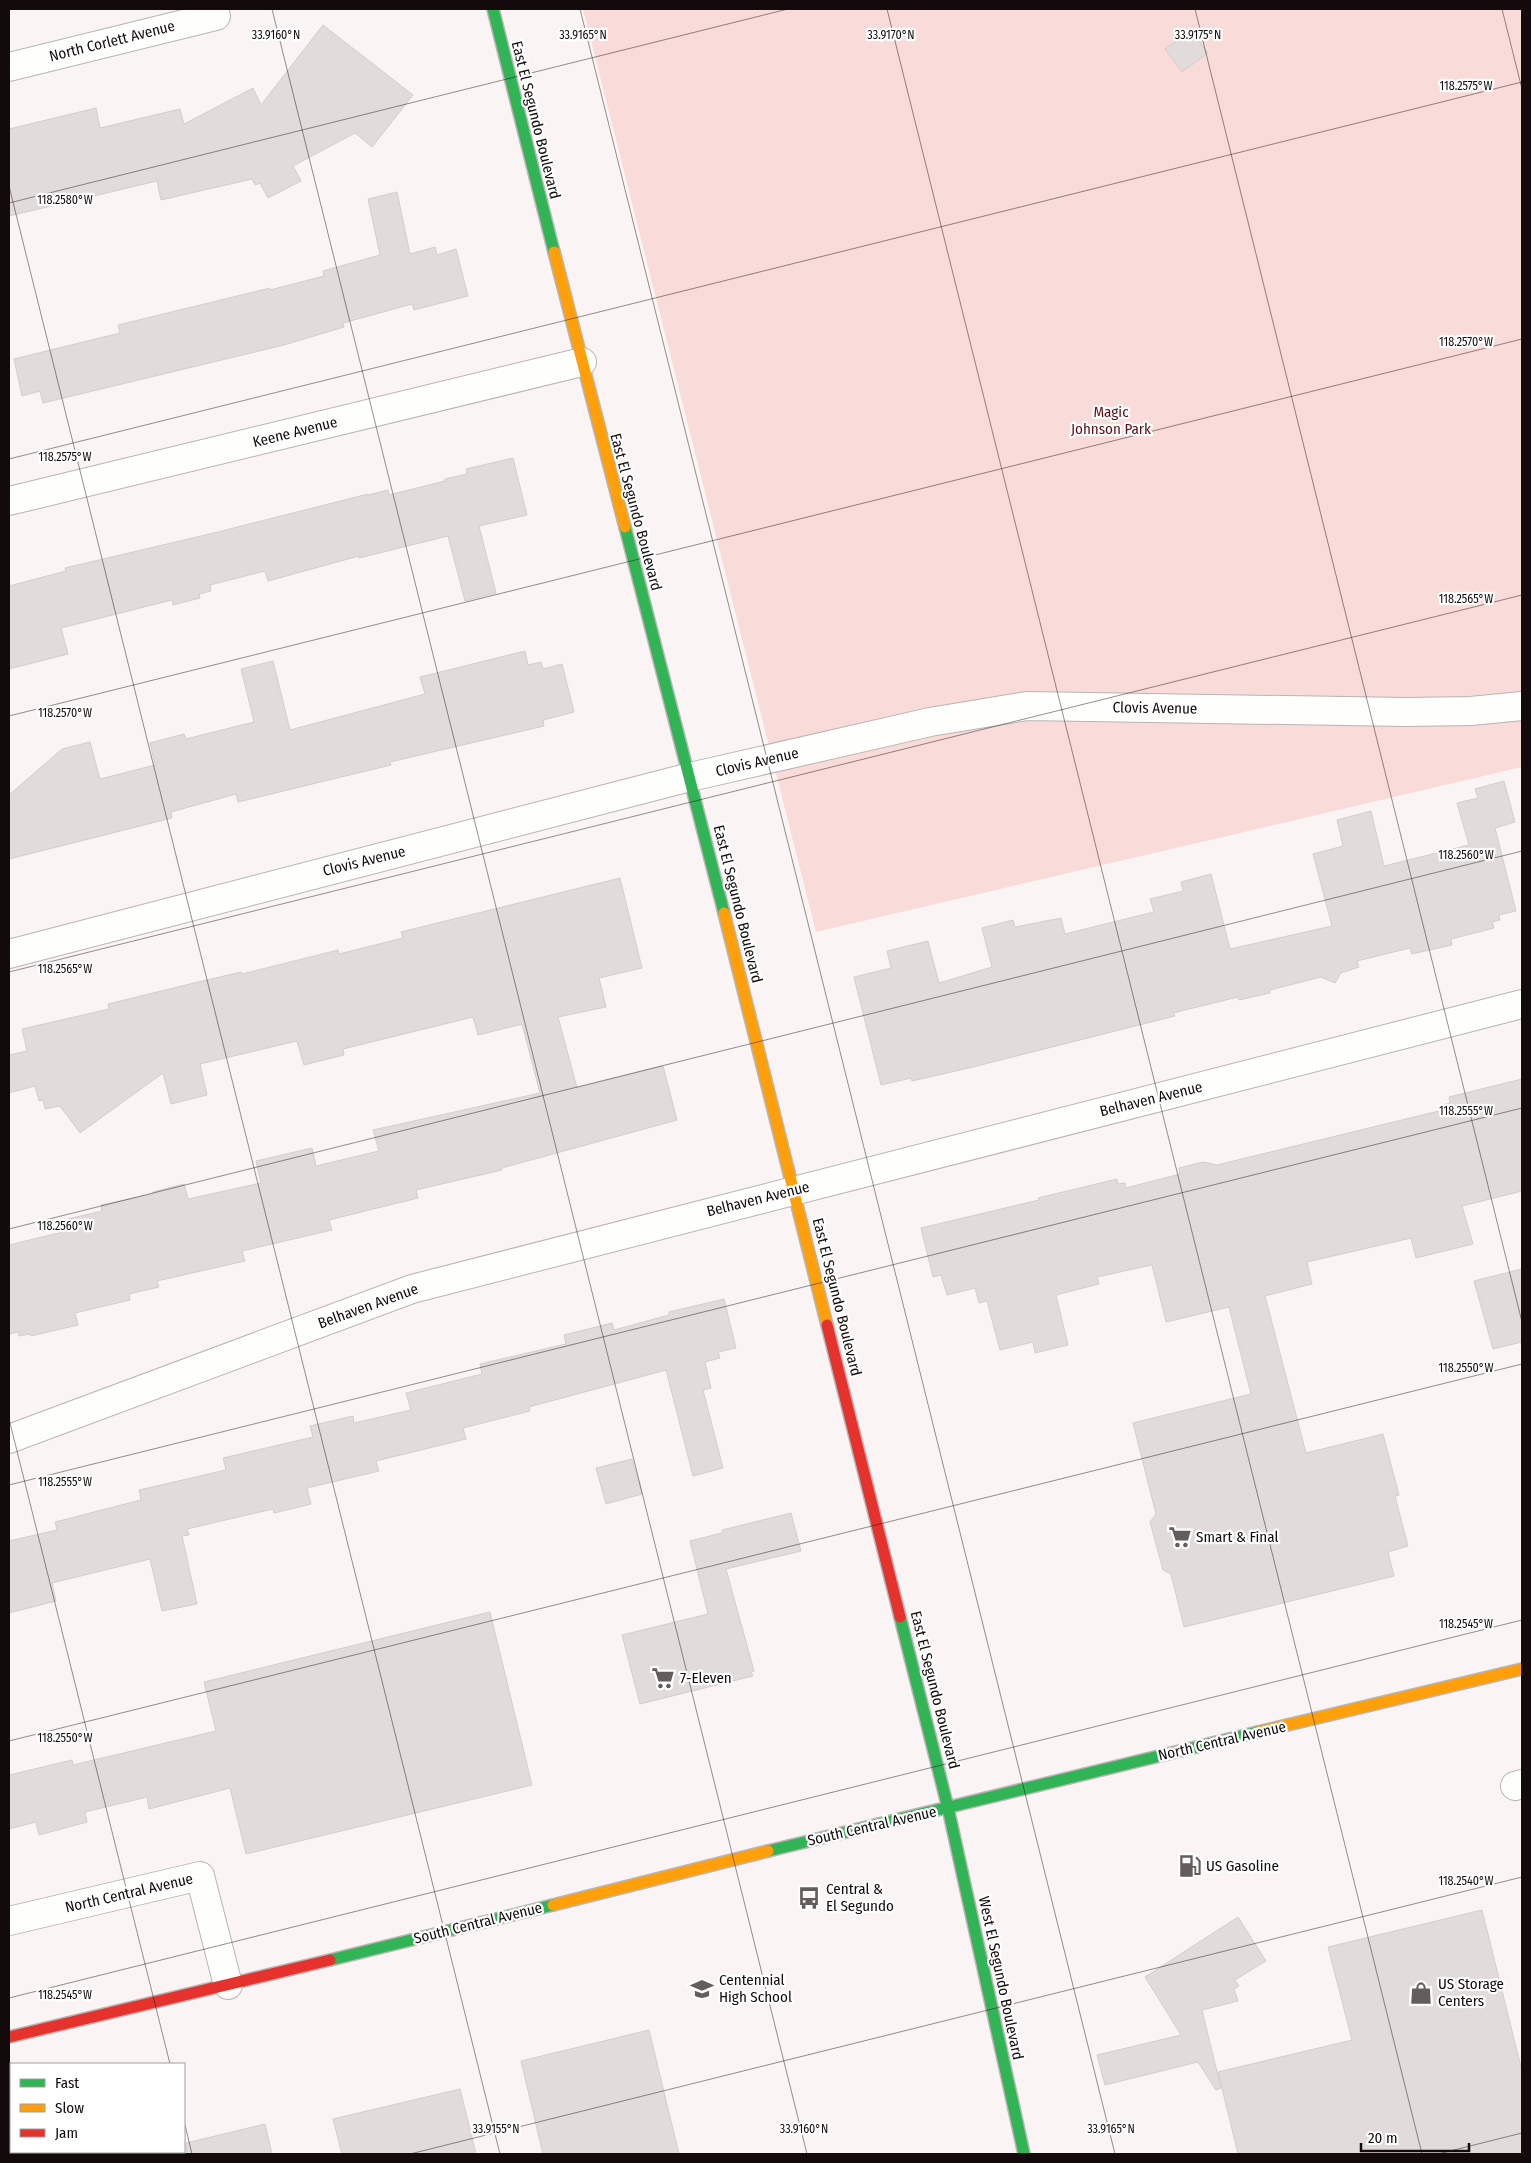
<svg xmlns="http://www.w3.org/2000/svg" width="1531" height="2163" viewBox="0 0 1531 2163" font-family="'Fira Sans Condensed',sans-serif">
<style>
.green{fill:#f9dbd9}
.building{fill:#e2dbdb;stroke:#d4cdcc}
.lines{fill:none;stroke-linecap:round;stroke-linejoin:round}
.street-casing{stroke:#bab4b3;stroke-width:30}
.fast-casing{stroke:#bab4b3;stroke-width:14}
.slow-casing{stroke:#bab4b3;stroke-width:14}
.jam-casing{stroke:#bab4b3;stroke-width:14}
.street{stroke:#fefefd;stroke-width:28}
.fast{stroke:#30b455;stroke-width:11}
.slow{stroke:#ff9f0a;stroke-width:11}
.jam{stroke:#e5322d;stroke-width:11}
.ticks{fill:none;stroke:#130b0b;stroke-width:1;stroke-opacity:0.45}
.labels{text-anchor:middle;stroke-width:4.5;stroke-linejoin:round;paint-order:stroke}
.street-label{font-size:15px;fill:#130b0b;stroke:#fff}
.park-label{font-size:15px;fill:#5b0e14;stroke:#fff}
.poi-label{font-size:15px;fill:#130b0b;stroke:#fff;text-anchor:start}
.ticks-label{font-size:12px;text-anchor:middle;fill:#130b0b;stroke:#fff;stroke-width:4.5;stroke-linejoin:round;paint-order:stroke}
</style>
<rect width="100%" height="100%" fill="#faf5f4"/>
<path class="green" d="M583,9H1522V767L816,932Z"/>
<path class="building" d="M323,25L413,95L372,147L355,133L293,166L301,181L268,198L260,183L255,185L252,179L161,200L157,181L9,216V129L96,108L100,128L180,109L184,124L253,88L261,105Z
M1191,31L1208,53L1182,72L1165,49Z
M397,192L410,254L435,247L437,255L456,249L468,296L414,310L412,304L343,323L344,327L284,345L43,403L40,391L22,396L14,359L120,333L118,325L270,288V290L324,276L323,271L380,255L368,199Z
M513,458L527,515L479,526L496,593L465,601L448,536L359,558V556L268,581L265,571L210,585L211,591L199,594L200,598L173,605L172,600L61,628L68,654L9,669V586L66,571L65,568L218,532L368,494V495L388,490L389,495L445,481V479L467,474L466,469Z
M525,651L528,665L541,662L543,669L562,664L574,712L543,720L544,726L390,762L391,765L238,802L236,794L171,812L172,818L9,859V795L62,749L90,742L100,779L155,765L150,743L184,734L186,739L254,722L241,669L273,661L290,730L425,694L420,677Z
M1504,781L1515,822L1495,828L1516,911L1499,915L1500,920L1492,922L1494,928L1451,939L1452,945L1412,954L1410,948L1357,961L1359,967L1341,973L1335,983L1321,977L1270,990V993L1239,1000L1238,997L1173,1013L1175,1016L973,1067L912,1081L911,1078L881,1085L854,977L891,968L887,951L928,941L939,983L992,967L982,928L1013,920L1015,927L1061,918L1065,934L1154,912L1150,899L1183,891L1181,882L1211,874L1230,949L1332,926L1313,854L1343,846L1337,820L1371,811L1384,866L1469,845L1457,803L1478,798L1475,789Z
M620,878L642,968L599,978L606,1007L558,1017L577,1088L663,1066L677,1120L502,1168V1170L416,1190L418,1198L329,1220L332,1230L242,1251L245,1261L157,1281L159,1287L129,1294L130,1300L75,1313L78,1325L31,1336L30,1334L19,1336L18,1332L9,1334V1245L71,1230L68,1219L102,1211L101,1205L153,1194V1192L184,1184L188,1199L261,1183L256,1161L312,1148L316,1166L379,1151L373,1130L540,1093L522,1024L478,1035L473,1017L343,1049L344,1055L304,1065L297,1041L200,1064L207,1095L171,1104L163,1073L80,1133L60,1106L45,1109L43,1100L39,1101L35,1086L9,1093V1055L27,1051L22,1029L109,1009L108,1004L194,983L241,972L242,974L338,950L339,954L403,938L401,932Z
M1522,1079V1191L1462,1206L1473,1244L1416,1258L1411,1238L1307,1262L1312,1284L1265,1296L1306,1453L1383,1434L1399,1495L1395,1496L1408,1546L1388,1552L1394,1576L1184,1627L1171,1574L1163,1570L1150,1522L1156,1514L1133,1423L1251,1394L1229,1307L1166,1322L1152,1265L1097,1277L1099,1284L1056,1295L1068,1345L1035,1353L1033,1342L1000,1350L987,1301L979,1303L975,1288L947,1295L941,1275L933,1277L921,1228L1039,1200L1038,1198L1117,1179L1118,1184L1125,1183L1126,1188L1180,1174L1179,1168L1203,1162L1217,1165L1373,1127L1443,1110L1442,1105L1450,1103L1449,1097Z
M1522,1269V1342L1493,1349L1474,1281Z
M724,1299L736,1348L718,1352L720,1358L705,1362L711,1388L703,1390L723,1468L693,1476L666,1370L529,1407L530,1411L463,1428L466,1439L376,1461L379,1471L307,1488L311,1504L274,1513L273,1509L187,1529L189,1535L182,1536L197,1604L162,1611L150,1559L52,1583L56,1601L9,1613V1541L57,1530L55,1522L141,1500L139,1490L226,1470L223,1458L313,1437L310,1426L353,1416L354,1423L411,1410L406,1393L482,1374L480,1364L566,1344L564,1335L612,1323L614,1330L669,1315V1312Z
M632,1459L642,1494L606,1504L596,1468Z
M791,1513L801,1551L726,1569L754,1671L751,1672L753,1676L640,1704L622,1635L708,1614L690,1541L722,1533V1530Z
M490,1612L532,1785L246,1854L230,1788L149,1809L147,1797L85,1812L87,1822L39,1835L36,1822L9,1829V1775L72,1760L73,1765L216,1731L204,1682Z
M1482,1910L1522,2071V2154H1238L1218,2072L1352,2040L1328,1947Z
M1238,1917L1266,1961L1235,1980L1239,1986L1234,1989L1238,2001L1202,2010L1221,2088L1216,2090L1198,2062L1105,2085L1097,2055L1181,2035L1145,1977Z
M649,2030L679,2154H543L521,2061Z
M460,2089L476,2154H342L333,2119Z
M265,2124L272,2154H187L186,2143Z"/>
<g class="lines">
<defs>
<path id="street" d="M9,67L216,16
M9,501L582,362
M9,954L690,777L930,722L1027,706L1406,712L1471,711L1522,706
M9,1439L412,1289L1522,1004
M1515,1786L1522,1784
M9,1921L200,1876L228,1985"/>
<path id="fast" d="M493,9L554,252
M625,527L724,913
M900,1617L948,1808
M948,1808L1024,2154
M768,1851L1258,1732
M330,1960L553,1905"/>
<path id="slow" d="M554,252L625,527
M724,913L827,1325
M1258,1732L1522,1669
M553,1905L768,1851"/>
<path id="jam" d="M827,1325L900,1617
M9,2037L330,1960"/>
</defs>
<use href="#street" class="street-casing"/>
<use href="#fast" class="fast-casing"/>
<use href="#slow" class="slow-casing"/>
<use href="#jam" class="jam-casing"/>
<use href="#street" class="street"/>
<use href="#fast" class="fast"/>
<use href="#slow" class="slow"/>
<use href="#jam" class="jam"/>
</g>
<path class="ticks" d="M272,9L807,2154M580,9L1115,2154M887,9L1422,2154M1195,9L1522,1322M1502,9L1522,89M9,186L500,2154M9,203L788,9M9,459L1522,82M9,716L1522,339M9,972L1522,595M9,1229L1522,851M9,1419L170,2064M9,1485L1522,1108M9,1741L1522,1364M9,1998L1522,1620M184,2121L192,2154M410,2154L1522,1877M1438,2154L1522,2133"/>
<defs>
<symbol id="supermarket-bare" viewBox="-9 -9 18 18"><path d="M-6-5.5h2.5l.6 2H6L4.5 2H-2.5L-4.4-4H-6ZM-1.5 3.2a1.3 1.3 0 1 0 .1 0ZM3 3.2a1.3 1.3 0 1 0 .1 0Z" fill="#645d5d" stroke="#fff" stroke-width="2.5" paint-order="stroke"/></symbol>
<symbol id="fuel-bare" viewBox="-9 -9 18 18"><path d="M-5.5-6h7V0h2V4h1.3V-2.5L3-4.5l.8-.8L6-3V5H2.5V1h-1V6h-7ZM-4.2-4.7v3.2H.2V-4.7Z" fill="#645d5d" stroke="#fff" stroke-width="2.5" paint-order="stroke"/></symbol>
<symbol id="bus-bare" viewBox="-9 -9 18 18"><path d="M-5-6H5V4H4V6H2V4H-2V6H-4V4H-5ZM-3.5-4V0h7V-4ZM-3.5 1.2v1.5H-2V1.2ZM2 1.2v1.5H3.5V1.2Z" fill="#645d5d" stroke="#fff" stroke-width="2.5" paint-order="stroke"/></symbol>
<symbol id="school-bare" viewBox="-9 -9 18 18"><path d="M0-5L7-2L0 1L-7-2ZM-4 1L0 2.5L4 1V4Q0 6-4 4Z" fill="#645d5d" stroke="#fff" stroke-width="2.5" paint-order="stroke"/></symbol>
<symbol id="shop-bare" viewBox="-9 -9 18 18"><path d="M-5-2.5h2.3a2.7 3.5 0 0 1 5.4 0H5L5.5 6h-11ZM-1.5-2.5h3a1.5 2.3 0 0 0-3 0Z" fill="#645d5d" stroke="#fff" stroke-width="2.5" paint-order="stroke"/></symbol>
</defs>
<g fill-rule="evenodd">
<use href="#supermarket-bare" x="1164" y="1521" width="32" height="32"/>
<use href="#supermarket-bare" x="647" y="1662" width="32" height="32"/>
<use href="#fuel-bare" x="1174" y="1850" width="32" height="32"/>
<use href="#bus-bare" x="793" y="1882" width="32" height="32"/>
<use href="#school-bare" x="686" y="1973" width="32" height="32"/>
<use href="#shop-bare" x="1405" y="1977" width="32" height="32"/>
</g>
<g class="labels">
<g class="street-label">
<text transform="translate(112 41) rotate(-14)" y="5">North Corlett Avenue</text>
<text transform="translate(536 120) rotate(76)" y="5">East El Segundo Boulevard</text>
<text transform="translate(295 432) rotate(-14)" y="5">Keene Avenue</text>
<text transform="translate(636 512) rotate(75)" y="5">East El Segundo Boulevard</text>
<text transform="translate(1155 708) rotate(1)" y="5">Clovis Avenue</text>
<text transform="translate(757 762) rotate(-13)" y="5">Clovis Avenue</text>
<text transform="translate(364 861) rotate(-14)" y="5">Clovis Avenue</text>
<text transform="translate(738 904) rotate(76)" y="5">East El Segundo Boulevard</text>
<text transform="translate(1151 1099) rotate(-14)" y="5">Belhaven Avenue</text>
<text transform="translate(758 1199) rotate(-14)" y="5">Belhaven Avenue</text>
<text transform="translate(837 1297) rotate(76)" y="5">East El Segundo Boulevard</text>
<text transform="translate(368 1306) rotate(-20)" y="5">Belhaven Avenue</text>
<text transform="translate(935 1690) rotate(76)" y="5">East El Segundo Boulevard</text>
<text transform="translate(1222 1741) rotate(-13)" y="5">North Central Avenue</text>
<text transform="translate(872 1826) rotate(-13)" y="5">South Central Avenue</text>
<text transform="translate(129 1893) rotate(-13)" y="5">North Central Avenue</text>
<text transform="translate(478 1923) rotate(-14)" y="5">South Central Avenue</text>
<text transform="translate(1001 1978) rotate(78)" y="5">West El Segundo Boulevard</text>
</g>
<g class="park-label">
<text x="1111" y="417">Magic<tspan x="1111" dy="17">Johnson Park</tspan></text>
</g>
<g class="poi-label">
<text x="1196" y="1542">Smart &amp; Final</text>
<text x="680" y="1683">7-Eleven</text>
<text x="1206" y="1871">US Gasoline</text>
<text x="826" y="1894">Central &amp;<tspan x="826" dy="17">El Segundo</tspan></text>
<text x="719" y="1985">Centennial<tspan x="719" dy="17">High School</tspan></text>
<text x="1438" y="1989">US Storage<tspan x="1438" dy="17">Centers</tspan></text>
</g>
</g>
<g class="ticks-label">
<text x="1198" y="39">33.9175°N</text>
<text x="276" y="39">33.9160°N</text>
<text x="583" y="39">33.9165°N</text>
<text x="891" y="39">33.9170°N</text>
<text x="1466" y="90">118.2575°W</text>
<text x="65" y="204">118.2580°W</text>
<text x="1466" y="346">118.2570°W</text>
<text x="65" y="461">118.2575°W</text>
<text x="1466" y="603">118.2565°W</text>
<text x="65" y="717">118.2570°W</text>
<text x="1466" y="859">118.2560°W</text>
<text x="65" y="973">118.2565°W</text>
<text x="1466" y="1115">118.2555°W</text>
<text x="65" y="1230">118.2560°W</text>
<text x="1466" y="1372">118.2550°W</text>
<text x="65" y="1486">118.2555°W</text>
<text x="1466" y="1628">118.2545°W</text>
<text x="65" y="1742">118.2550°W</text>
<text x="1466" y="1885">118.2540°W</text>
<text x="65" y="1999">118.2545°W</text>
<text x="496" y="2133">33.9155°N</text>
<text x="804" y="2133">33.9160°N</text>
<text x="1111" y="2133">33.9165°N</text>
</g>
<rect width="1531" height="2163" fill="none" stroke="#130b0b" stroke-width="20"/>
<rect x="10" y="2063" width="175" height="90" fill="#ffffff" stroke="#a19d9d"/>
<rect x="20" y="2079" width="25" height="8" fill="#30b455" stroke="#a19d9d"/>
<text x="55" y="2088" font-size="15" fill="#130b0b">Fast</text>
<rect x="20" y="2104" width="25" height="8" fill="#ff9f0a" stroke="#a19d9d"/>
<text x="55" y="2113" font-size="15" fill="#130b0b">Slow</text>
<rect x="20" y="2129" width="25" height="8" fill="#e5322d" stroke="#a19d9d"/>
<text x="55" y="2138" font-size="15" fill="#130b0b">Jam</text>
<path d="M1361 2143v8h108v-8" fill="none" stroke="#130b0b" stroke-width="2.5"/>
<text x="1368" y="2143" font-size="15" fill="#130b0b" stroke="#ffffff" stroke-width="4" paint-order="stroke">20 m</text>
</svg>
